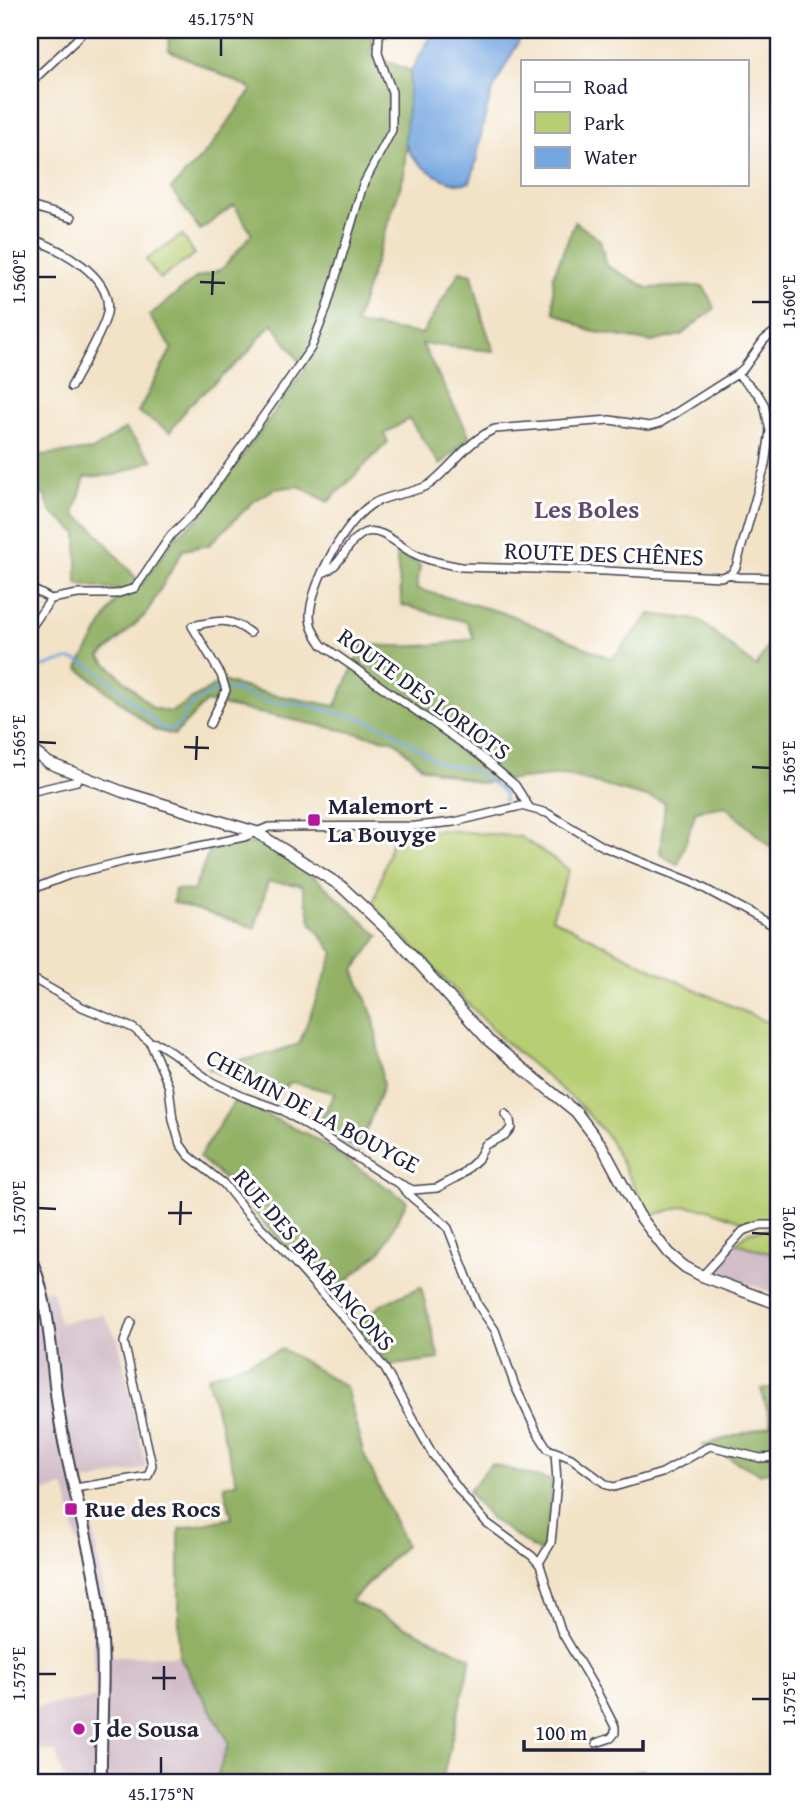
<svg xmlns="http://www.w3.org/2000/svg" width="808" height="1813" viewBox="0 0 808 1813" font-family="'Gentium Book Plus',serif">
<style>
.industrial{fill:#d2bdc8}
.green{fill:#b8ce73;stroke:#6d7857;stroke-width:2}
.forest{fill:#92b165;stroke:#5a6a50;stroke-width:2}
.water{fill:#74a6e0;stroke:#4b648e;stroke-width:2}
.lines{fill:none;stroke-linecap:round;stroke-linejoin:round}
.stream{stroke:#74a6e0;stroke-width:2.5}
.street-casing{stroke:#413f50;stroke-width:10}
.secondary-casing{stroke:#413f50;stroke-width:13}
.primary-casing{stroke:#413f50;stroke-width:14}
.street{stroke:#fff;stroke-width:7}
.secondary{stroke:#fff;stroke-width:10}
.primary{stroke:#fff;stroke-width:10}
.ticks{fill:none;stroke:#22223b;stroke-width:2.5}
.poi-dot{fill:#b5179e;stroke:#fff;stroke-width:2.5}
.labels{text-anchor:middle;stroke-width:6;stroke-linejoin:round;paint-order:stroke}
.street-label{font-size:24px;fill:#22223b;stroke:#fff}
.poi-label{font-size:24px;font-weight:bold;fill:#22223b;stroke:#fff;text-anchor:start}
.neighbourhood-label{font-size:26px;font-weight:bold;fill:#634a6a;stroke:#fff}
.neatline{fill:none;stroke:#22223b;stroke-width:2.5}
.ticks-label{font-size:18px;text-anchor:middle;fill:#22223b}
</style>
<rect width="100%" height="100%" fill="#fff"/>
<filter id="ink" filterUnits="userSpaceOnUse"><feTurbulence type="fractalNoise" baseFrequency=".0143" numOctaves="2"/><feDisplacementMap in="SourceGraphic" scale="14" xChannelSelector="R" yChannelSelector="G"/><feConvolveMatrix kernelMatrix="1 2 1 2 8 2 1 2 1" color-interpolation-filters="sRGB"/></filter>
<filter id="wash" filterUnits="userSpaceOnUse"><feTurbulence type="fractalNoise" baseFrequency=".00686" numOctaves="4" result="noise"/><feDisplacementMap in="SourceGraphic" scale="28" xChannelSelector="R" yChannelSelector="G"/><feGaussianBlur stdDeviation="1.57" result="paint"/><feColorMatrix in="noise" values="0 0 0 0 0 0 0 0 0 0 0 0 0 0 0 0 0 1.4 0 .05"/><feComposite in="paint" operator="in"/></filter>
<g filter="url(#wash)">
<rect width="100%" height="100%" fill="#f2e2c6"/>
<path class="industrial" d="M736,1243L778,1256V1294L712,1272Z
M30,1289L53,1291L59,1323L103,1314L118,1339L146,1468L84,1482L102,1578L112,1657L179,1656L229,1742L215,1783H65L56,1752L30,1748V1708L96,1698L91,1608L65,1487L30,1495Z"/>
<path class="green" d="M182,235L195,254L160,279L146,260Z
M444,830L521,837L569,870L552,918L666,976L778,1027V1219L744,1222L708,1209L685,1206L650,1216L608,1137L580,1105L502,1039L373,905L394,834Z
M778,1228V1256L736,1243L750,1232Z"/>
<path class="forest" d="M168,30H383L375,36L370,55L411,71L404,175L355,324L422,334L460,271L472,274L483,320L494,351L422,344L470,437L440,465L409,419L384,434L388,442L328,502L299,486L274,489L253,502L209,545L183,550L146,614L100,657L153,708L171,712L222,681L269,694L336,706L363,644C400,648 438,647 474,638L467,622L402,605L396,551L420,565L417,589L508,614L612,659L650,614L699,620L756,667L778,628V854L725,806L696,811L678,865L660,854L665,802L565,775L479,783L422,767L395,741L206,702L174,735L155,730L78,668L121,591L77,584V533L51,512L45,496L30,485V456L93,450L125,429L153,460L116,475L85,477L74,514L91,526L142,585L174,538L198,518L305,369L272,323L244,357L189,405L170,432L138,412L172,348L149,316L196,278L222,269L252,234L234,205L200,230L171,189L209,149L252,89L169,50Z
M575,222L600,240L607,266L648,288L703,286L715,308L681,335L652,342L590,331L554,312L553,276Z
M264,842L318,880L379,936L354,970L374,1019L383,1086L358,1152L318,1124L335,1093L291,1082L273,1099L207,1068L262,1056L299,1044L334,953L312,924L302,885L268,882L255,928L173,902L175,889L193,891L211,848Z
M235,1100L311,1136L407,1201L382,1250L329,1296L228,1183L199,1157Z
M421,1287L439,1359L388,1366L375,1346L356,1325L382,1304Z
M283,1349L346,1387L363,1452L405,1545L351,1601L471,1658L443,1776L553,1779L561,1783H215L229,1742L179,1656V1529L232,1518L224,1486L237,1482L207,1377Z
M778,1388V1467L760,1474L703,1445L772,1425L761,1389Z
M491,1464L552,1481L547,1544L539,1552L491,1519L468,1492Z
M642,1770L664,1783H615Z"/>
<path class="water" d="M435,30H523C516,52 500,71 492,93C480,122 481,153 470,182C450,190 408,162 405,141L411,71Z"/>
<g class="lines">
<path class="stream" d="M30,669C43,669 54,662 67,660C95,656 141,714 164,729H171L178,726L188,709L198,700L213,692L232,690L270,702L307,705L359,718L388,728L441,764L471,769L500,789L504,793L505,802"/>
</g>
</g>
<g filter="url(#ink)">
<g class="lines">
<defs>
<path id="street" d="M30,83L76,40L84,30
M30,206L71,218
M30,238C58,248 114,275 107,313C104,330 80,370 71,387
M325,572C343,564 347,541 364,533C380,526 399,546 413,553C428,561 445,564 461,567L605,571L721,577L731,574L736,567L765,465L770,431L764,404L758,394L737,374
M731,574L737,577L778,578
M30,588L51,599
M30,629L51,599L78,594H116L135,588L171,535L198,509L311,348L326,310L363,185L392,130V92L378,53L379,35L386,30
M210,724L226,690L221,675L192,626C218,621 228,616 250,633
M30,792L77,781L80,777
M529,807L515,785L479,755L322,645C316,636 310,628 310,616C310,585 347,517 374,503C390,494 417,493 430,484C453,466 468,440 495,429L610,420L649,426L660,423L737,374L744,368L764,340L778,329
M30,890L69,875L125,861L244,837L269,827L416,826L454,822L521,806L547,813L604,847L692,882L778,928
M30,977L82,1007L133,1028L150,1042L169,1087L173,1120L180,1144L188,1155L224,1184L247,1213L277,1243L354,1329L385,1369L433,1455L466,1499L487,1523L532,1556L540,1565L561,1631L597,1692L615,1727V1733L611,1738L596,1743
M150,1042L159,1044L170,1051L212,1082L244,1097L284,1111L390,1179L413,1190L437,1188L461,1175L478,1159L485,1145L505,1135L511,1128L510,1120L505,1114
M399,1183C412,1202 433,1211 448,1228L478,1305L495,1330L515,1386L537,1432L548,1449L571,1458L607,1485L614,1487L662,1473L710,1446L760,1458L778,1457
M702,1276L743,1231L761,1225H778
M75,1488L148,1476L152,1465L124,1342L131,1322
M539,1563L551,1543L557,1482L555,1453"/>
<path id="secondary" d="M30,749L49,763L123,792L256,832L341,886L395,937L489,1041L576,1112L602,1146L639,1215L668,1253L685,1267L702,1276L778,1304"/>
<path id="primary" d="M30,1257C52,1307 50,1360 59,1414C69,1481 92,1545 100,1612C106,1670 100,1726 101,1783"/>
</defs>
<use href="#street" class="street-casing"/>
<use href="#secondary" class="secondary-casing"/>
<use href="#primary" class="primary-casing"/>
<use href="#street" class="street"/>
<use href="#secondary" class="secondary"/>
<use href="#primary" class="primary"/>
</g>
</g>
<path class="ticks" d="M221,56V38M38,277H56M200,282L225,283M212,295L213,271M752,302H770M38,742L56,743M184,747L209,748M196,760L197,736M752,767L770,768M38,1208L56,1209M168,1213H192M180,1225L181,1201M752,1233L770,1234M38,1674H56M152,1678H176M164,1690V1666M752,1699H770M161,1774V1757"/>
<g class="poi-dot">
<rect x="307" y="813" width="14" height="14" rx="3.5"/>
<rect x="64" y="1502" width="14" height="14" rx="3.5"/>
<circle cx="79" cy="1729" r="7"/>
</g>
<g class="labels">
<g class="street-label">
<text transform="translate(604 554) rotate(2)" y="8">ROUTE DES CHÊNES</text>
<text transform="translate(424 694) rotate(36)" y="8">ROUTE DES LORIOTS</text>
<text transform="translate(313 1111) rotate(28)" y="8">CHEMIN DE LA BOUYGE</text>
<text transform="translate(314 1260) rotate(49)" y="8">RUE DES BRABANCONS</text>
</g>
<g class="poi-label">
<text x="328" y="814">Malemort -<tspan x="328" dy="28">La Bouyge</tspan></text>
<text x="85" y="1517">Rue des Rocs</text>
<text x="93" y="1737">J de Sousa</text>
</g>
<g class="neighbourhood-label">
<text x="587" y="518">Les Boles</text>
</g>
</g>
<rect width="808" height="1813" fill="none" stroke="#fff" stroke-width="77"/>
<rect x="521" y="60" width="228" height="126" fill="#ffffff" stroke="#a7a7b1" stroke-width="2"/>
<rect x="535" y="82" width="35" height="10" fill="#ffffff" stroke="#a7a7b1" stroke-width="2"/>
<text x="584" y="94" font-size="21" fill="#22223b">Road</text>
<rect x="535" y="112" width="35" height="21" fill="#b8ce73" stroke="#a7a7b1" stroke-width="2"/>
<text x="584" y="130" font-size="21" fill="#22223b">Park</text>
<rect x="535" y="147" width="35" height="21" fill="#74a6e0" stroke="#a7a7b1" stroke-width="2"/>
<text x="584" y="164" font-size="21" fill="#22223b">Water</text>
<path d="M524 1740v10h119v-10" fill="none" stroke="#22223b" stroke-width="3.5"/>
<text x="535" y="1740" font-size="21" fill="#22223b" stroke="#ffffff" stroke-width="5" paint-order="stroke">100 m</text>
<rect x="38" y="38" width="732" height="1736" class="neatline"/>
<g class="ticks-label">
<text x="221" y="25">45.175°N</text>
<text transform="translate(19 277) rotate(-90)" y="6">1.560°E</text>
<text transform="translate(789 302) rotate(-90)" y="6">1.560°E</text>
<text transform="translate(19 742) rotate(-90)" y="6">1.565°E</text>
<text transform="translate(789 768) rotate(-90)" y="6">1.565°E</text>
<text transform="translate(19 1208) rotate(-90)" y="6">1.570°E</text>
<text transform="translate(789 1234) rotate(-90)" y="6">1.570°E</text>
<text transform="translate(19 1674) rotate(-90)" y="6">1.575°E</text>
<text transform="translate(789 1699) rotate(-90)" y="6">1.575°E</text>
<text x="161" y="1800">45.175°N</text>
</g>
</svg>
